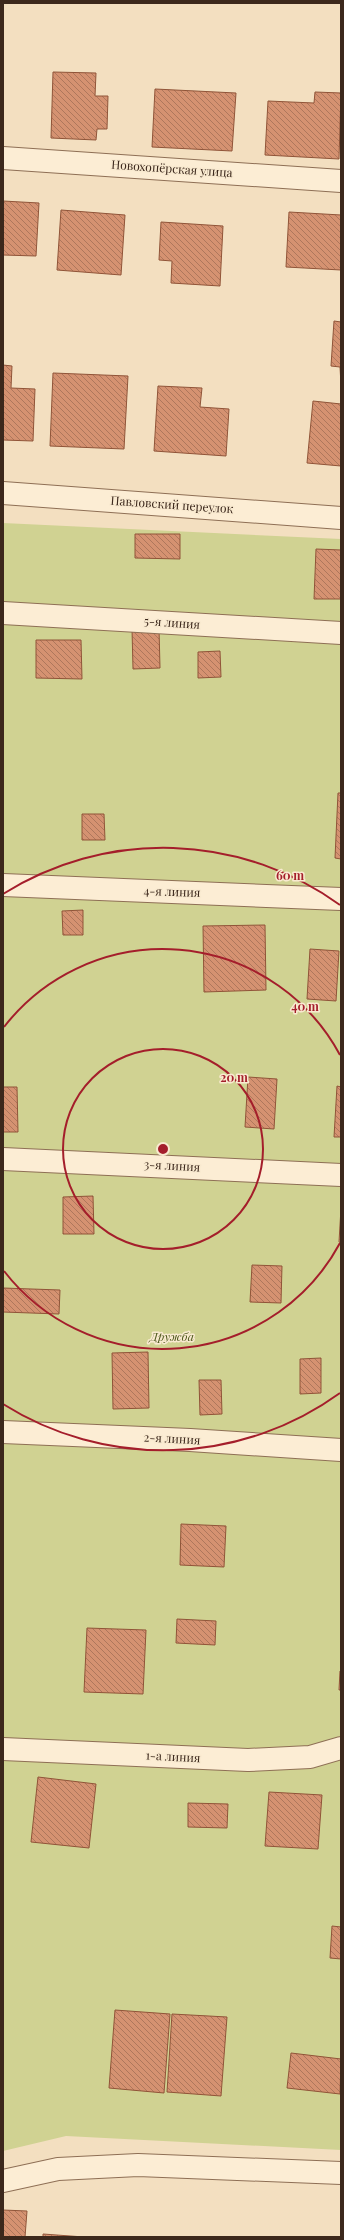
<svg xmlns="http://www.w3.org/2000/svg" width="344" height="2240" viewBox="0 0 344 2240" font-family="'Playfair Display',serif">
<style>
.green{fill:#d0d292}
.building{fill:url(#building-back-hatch);stroke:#905438}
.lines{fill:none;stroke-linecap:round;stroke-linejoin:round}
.minor-casing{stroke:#8e6f55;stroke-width:24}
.minor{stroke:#fcedd4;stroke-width:22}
.ring{fill:none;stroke:#a41e2b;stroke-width:2}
.labels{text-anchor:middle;stroke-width:3;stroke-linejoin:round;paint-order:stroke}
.street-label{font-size:12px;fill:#3c281c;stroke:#f9ead0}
.park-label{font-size:12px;font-style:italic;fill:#515b20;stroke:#f9ead0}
.centre{fill:#a41e2b;stroke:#f9ead0;stroke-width:2}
.ring-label{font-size:12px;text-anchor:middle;font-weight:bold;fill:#a41e2b;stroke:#f9ead0;stroke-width:3;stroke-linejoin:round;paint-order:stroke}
</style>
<defs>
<pattern id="building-back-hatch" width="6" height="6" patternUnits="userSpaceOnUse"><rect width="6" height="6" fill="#d59271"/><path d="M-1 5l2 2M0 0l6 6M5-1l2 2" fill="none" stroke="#ae775c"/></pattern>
</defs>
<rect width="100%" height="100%" fill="#f3dfc0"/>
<path class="green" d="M3,523L341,539V2150L66,2136L3,2151Z"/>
<path class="building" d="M53,72L96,73L95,96H108L107,129H97L96,140L51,138Z
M155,89L236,93L232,151L152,147Z
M315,92L341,93L339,159L265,155L268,101L314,103Z
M3,201L39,203L36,256L3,255Z
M61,210L125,215L121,275L57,270Z
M289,212L341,215V270L286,267Z
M161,222L223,226L220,286L171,283L172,261L159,260Z
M334,321L341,322V385L340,367L331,366Z
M3,365L12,366L11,388L35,389L33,441L3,440Z
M53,373L128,376L124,449L50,446Z
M158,386L202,388L200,407L229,409L226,456L154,451Z
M313,401L341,404V466L307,463Z
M135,534H180V559L135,558Z
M316,549L341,550V599H314Z
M159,628L160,668L133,669L132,629Z
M36,640H81L82,679L36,678Z
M220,651L221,677L198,678V652Z
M338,793H341V859L335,858Z
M82,814H104L105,840H82Z
M83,910V935H63L62,911Z
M265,925L266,990L204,992L203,926Z
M310,949L339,951L336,1001L307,999Z
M248,1077L277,1079L274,1129L245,1127Z
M337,1086L341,1087V1137H334Z
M3,1087H17L18,1132H3Z
M93,1196L94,1234H63V1197Z
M341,1208V1243L339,1242Z
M252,1265L282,1266L281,1303L250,1302Z
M3,1288L60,1290L59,1314L3,1312Z
M148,1352L149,1408L113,1409L112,1353Z
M321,1358V1393L300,1394V1359Z
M199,1380H221L222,1414L200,1415Z
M181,1524L226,1526L224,1567L180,1565Z
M177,1619L216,1621L215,1645L176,1643Z
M87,1628L146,1630L143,1694L84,1692Z
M340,1671H341V1690H339Z
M38,1777L96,1784L89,1848L31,1842Z
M269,1792L322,1795L318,1849L265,1846Z
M188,1803L228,1804L227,1828L188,1827Z
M332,1926L341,1927V1959L330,1958Z
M115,2010L170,2014L164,2093L109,2088Z
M172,2014L227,2017L221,2096L167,2092Z
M291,2053L341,2059L340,2094L287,2088Z
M3,2210L27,2211L25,2237H3Z
M43,2234L84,2237H43Z"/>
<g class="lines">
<defs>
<path id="minor" d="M3,158L341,181
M3,493L341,518
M3,613L341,633
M3,885L341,899
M3,1159L341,1175
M3,1432L190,1440L341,1450
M3,1749L248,1760L310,1757L341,1748
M3,2181L58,2169L138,2165L341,2173"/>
</defs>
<use href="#minor" class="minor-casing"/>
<use href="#minor" class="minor"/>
</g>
<g class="ring">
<circle cx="163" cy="1149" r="100"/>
<path d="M340 1243A201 201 0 0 1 4 1271M4 1027A201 201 0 0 1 340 1055"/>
<path d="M340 1393A301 301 0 0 1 3 1404M3 894A301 301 0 0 1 340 905"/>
</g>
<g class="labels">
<g class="street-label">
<text transform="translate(172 169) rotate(4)" y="4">Новохопёрская улица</text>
<text transform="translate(172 505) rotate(4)" y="4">Павловский переулок</text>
<text transform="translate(172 623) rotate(4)" y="4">5-я линия</text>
<text transform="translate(172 892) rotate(2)" y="4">4-я линия</text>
<text transform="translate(172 1166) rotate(3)" y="4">3-я линия</text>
<text transform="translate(172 1439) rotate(3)" y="4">2-я линия</text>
<text transform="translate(173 1757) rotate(3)" y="4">1-а линия</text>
</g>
<g class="park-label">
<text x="172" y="1341">Дружба</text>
</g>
</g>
<circle cx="163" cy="1149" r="6" class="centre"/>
<g class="ring-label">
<text x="290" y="880">60 m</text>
<text x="305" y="1011">40 m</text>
<text x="234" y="1082">20 m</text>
</g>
<rect width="344" height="2240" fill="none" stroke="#3c281c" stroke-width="8"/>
</svg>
